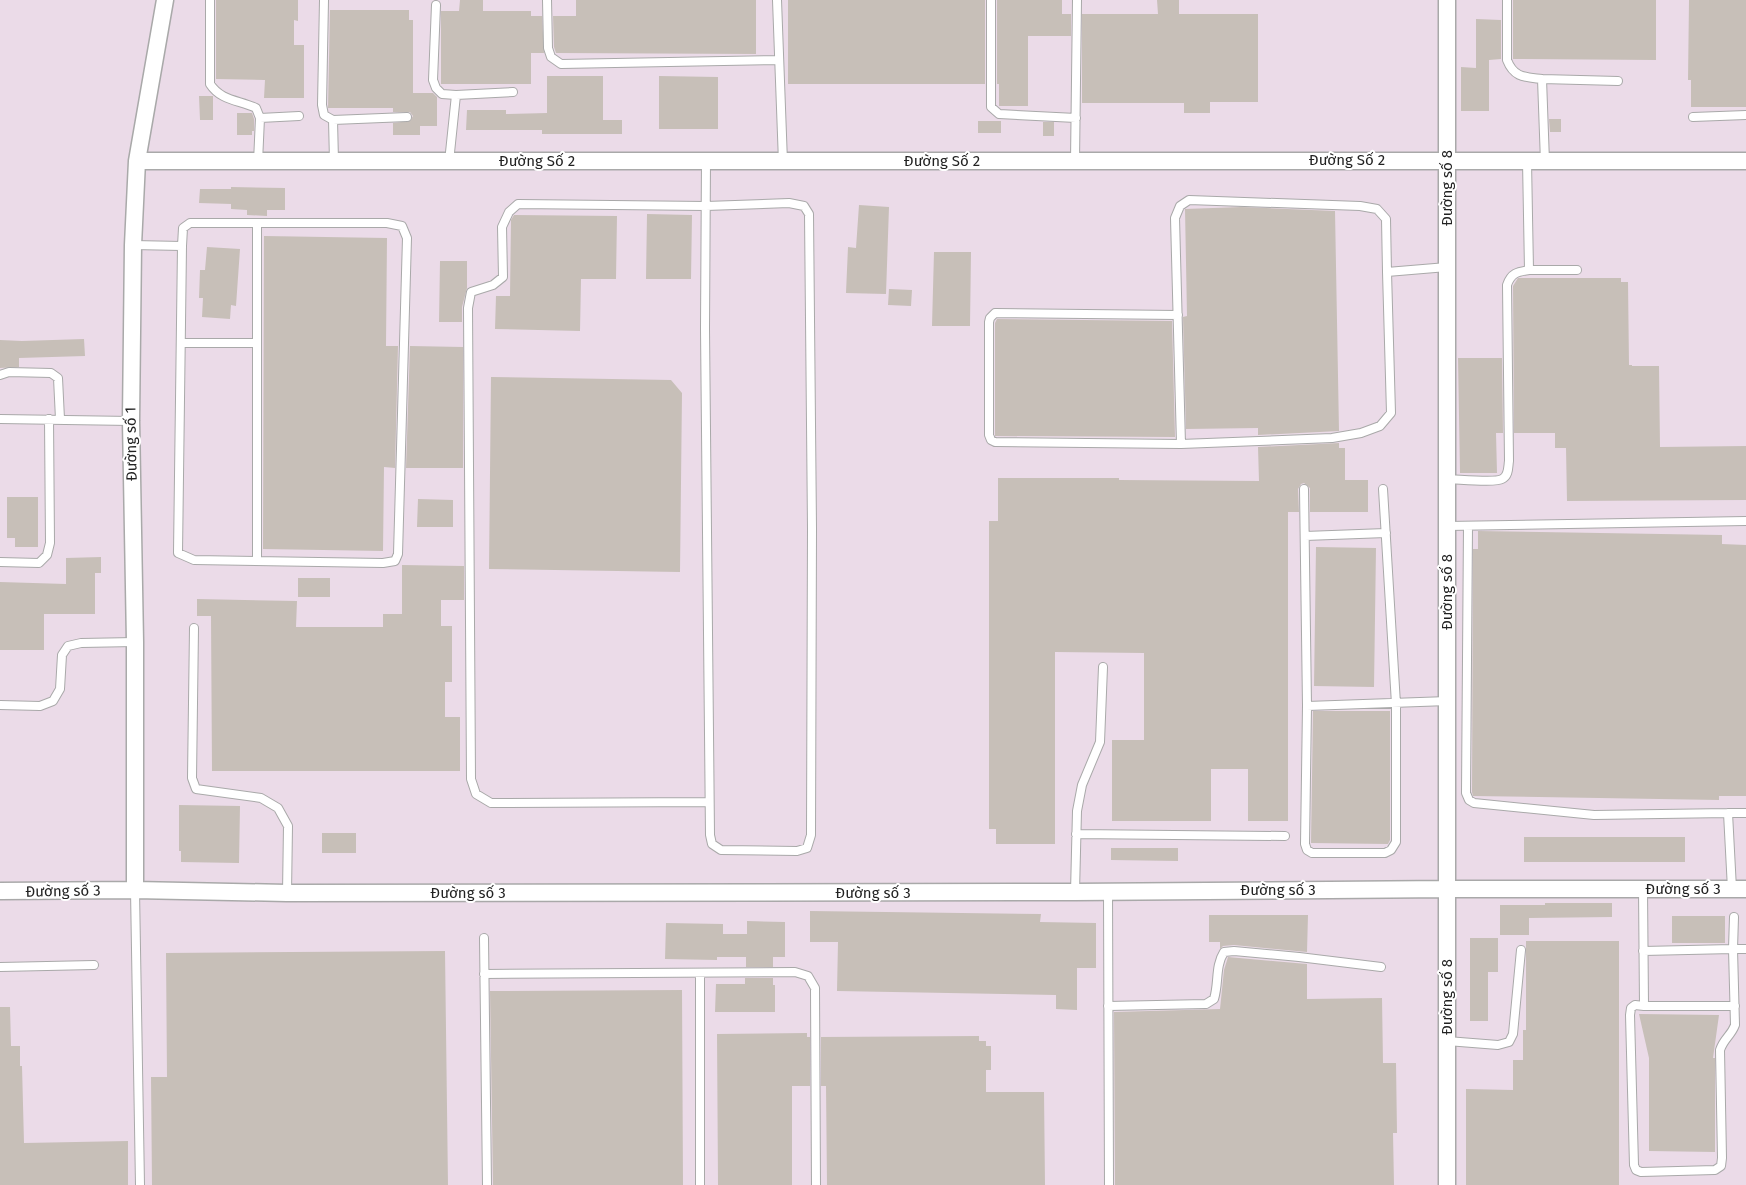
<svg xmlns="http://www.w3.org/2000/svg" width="1746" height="1185" viewBox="0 0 1746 1185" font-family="'Fira Sans',sans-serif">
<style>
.industrial{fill:#ebdbe8}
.building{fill:#c7bfb8}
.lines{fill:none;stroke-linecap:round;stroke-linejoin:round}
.lane-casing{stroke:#a9a9a9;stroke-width:10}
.street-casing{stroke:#a9a9a9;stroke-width:19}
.lane{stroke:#fff;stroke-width:8}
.street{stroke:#fff;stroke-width:16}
.labels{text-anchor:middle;stroke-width:4;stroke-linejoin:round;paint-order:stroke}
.street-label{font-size:15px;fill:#222;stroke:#fff}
</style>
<rect width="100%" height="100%" fill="#f2efe9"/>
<path class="industrial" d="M0,0H1746V1185H0Z"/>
<path class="building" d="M216,0H298V21L294,20V45H304V98H264L265,80L216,79Z
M460,0H483V11H531V16H542L544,53H531V84H441V11H459Z
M576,0H756V54L556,53L554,47L553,16H576Z
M788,0H985V84H788Z
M997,0H1062V14H1071V36H1028V106H999V84H997Z
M1157,0H1179V14H1258V102H1210V113H1184V103H1082V14H1158Z
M1513,0H1656V60L1513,59Z
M1689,0H1746V107H1691V80H1688Z
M330,10H409V20H413V93H433L437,97V126H420V135H393V123L410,121L413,116L410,112H393V108H328Z
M1476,19L1501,20V59L1489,60V111H1461V67L1476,68Z
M547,76H603V120H622V134H542V130H466L467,110H506V114L547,113Z
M659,76L718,77V129H659Z
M199,96H213V120H200Z
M237,113H252L254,119V131H252V135H237Z
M1549,119H1561V132H1550Z
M978,121H1001V133H978Z
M1043,122H1054V136H1043Z
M231,187L285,188V210H267V216L247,215V210L231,209V204L199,203L200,189H231Z
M859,205L889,207L886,294L846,293L848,247L856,248Z
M1241,207L1335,211L1339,431L1258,435V428L1186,429L1183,317L1187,316L1185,209Z
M647,214L692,215L691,279H646Z
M514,215L617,216L616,279H581L580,331L495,329L496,296H510L511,220Z
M264,236L387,238L386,346H398L395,468L384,467L383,551L263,549Z
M207,247L240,249L236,306L231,305L230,319L202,317L203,298H199L200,270H205Z
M934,252H971L970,326H932Z
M440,261H467V288L462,307V322H439Z
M1518,278H1621V282H1628L1629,365H1632V366H1659L1660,447L1746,446V500L1567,501L1566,448H1555V433H1514L1513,286Z
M889,289L912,290L911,306L888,305Z
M997,319L1172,321L1175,437L995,436V323Z
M84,339L85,356L19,358V367L0,368V340L22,341Z
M410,346L463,347V468H406Z
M1458,358H1502L1503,433H1496L1497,473H1460Z
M491,377L671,380L682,393L680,572L489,569Z
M1339,443V448H1345V480H1368V512H1310V488L1304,483L1301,484L1298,489L1299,512H1288V821H1248V769H1211V821H1112V740H1144V653L1055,652V844H996V829H989V521H998V478H1119V480L1259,481L1258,447Z
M7,497H38V547H15V538H7Z
M418,499L453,500V527H417Z
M1478,531L1722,535V544L1746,545V796H1719V800L1473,796L1472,792L1473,549H1478Z
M1316,547L1376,548L1374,687L1314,686Z
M101,557V573H95V614H44V650H0V582L66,584V558Z
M402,565L464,566V600H441V626H452V682H445V717H460V771H212L211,616H197V599L297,601L296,627H383V614H402Z
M298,578H330V597H298Z
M1313,711H1390V840L1388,844L1311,843Z
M179,805L240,806L239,863L181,862V851H179Z
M322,833H356V853H322Z
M1524,837H1685V862H1524Z
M1111,848H1178V861L1111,860Z
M1545,903H1612V917L1529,918V935H1500V905H1545Z
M810,911L1041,914L1040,922L1096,923V968H1077V1010L1056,1009V995L837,991L838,942H810Z
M1209,915H1308L1307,952L1234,945L1223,946L1220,949V942H1209Z
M1672,916H1725V943H1672Z
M747,921L785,922V957H773V967H746V957H717V960L665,959L666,923L723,924V934H747Z
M1470,938H1498V972H1488V1021H1470Z
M1526,941H1619V1185H1466V1089L1513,1090V1060H1523V1030H1526Z
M445,951L448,1185H152L151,1077H167L166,953Z
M1228,957L1307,964V999L1382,998L1383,1063H1396L1397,1133H1393L1394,1185H1115L1114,1012L1220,1009L1224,970Z
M745,978H773V985H775V1012H715L716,984H745Z
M682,990L683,1185H493L490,991Z
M0,1007H10L11,1046H20V1066H22L24,1143L128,1141V1185H0Z
M1639,1014L1719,1015L1713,1058H1715V1152L1649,1151V1058Z
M807,1033V1037H810V1086H792V1185H718L717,1034Z
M979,1036V1041H986V1046H991V1070H986V1092H1044L1045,1185H827L826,1086H821V1037Z"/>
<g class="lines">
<defs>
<path id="lane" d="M210,0V84C221,101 239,100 256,108L260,118
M324,0L322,105L324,115L333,120
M547,0L548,48L551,57L561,64L779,60
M777,0L783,162
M991,0V107L999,114L1076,118
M1507,0V60C1514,78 1525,77 1542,79
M436,5L433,80L436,88L442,94L456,95
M1693,117L1746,115
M706,160L705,329L710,835L712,844L721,850L797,851L807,848L811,835L812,529L809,214L804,206L789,203L706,206L518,204L509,212L502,227L503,277L493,285L471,292L468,308L471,779L476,794L491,803L709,802
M334,161L333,120L407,117
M1075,161L1077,0
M1527,161L1529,270H1577
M258,162L260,118L299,116
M449,162L456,95L513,92
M1545,162L1542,79L1618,81
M190,223H387L402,226L407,238L398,554L395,561L383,563L194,560L178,553L182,246L183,228Z
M133,245L182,246
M1178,315L995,313L990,318L989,322V435L991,440L995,442L1181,444L1332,438L1361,433L1380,426L1391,413L1387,272L1447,267
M181,343H257
M0,375L9,372L51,373L58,378L60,419
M0,419L131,421
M1181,444L1175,218L1180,206L1189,200L1360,206L1377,209L1386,219L1387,272
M1446,479C1457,479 1495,483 1502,479C1509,476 1508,467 1509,461L1507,285C1511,273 1517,272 1529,270
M1304,489L1307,706
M1383,489L1396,704V842L1391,850L1385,853H1312L1307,850L1305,844L1307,706L1448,701
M1447,526L1746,521
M1468,526L1466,793L1469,800L1474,803L1594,815L1728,813
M1305,536L1386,533
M257,561V224
M0,562L39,563L47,555L50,543L49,419
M194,628L192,778L196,789L261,798L278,808L288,826L287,893
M0,705L40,706L53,701L60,689L62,655L68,646L81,643L135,642
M1076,834L1285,836
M1643,889L1644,1006H1735
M1732,889L1728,813H1746
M135,890L140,1185
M1108,891L1109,1185
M1075,892L1077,811L1082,785L1100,742L1103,667
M1734,917L1733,949H1746
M484,938L487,1185
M1643,951L1733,949L1735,1025C1731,1036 1724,1038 1720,1050L1722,1158L1721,1166L1715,1170L1641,1172L1636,1170L1634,1165L1630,1015L1631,1008L1635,1005L1644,1006
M0,967L94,965
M484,974L795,972L808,976L815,988L816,1185
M1108,1006L1206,1004L1214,999C1219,983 1215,966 1224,952L1234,951L1299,957L1381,967
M1447,1041L1498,1045L1509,1042L1513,1034L1521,950
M700,1185V973"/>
<path id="street" d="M1447,0V1185
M137,161H1746
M135,890V642L131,421L133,245L137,161L165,0
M0,891L135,890L287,893L1075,892L1448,889H1746"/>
</defs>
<use href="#lane" class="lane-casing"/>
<use href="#street" class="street-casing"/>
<use href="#lane" class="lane"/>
<use href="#street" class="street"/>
</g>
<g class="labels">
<g class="street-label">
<text x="1347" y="165">Đường Số 2</text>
<text x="537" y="166">Đường Số 2</text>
<text x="942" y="166">Đường Số 2</text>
<text transform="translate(1447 188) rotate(-90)" y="5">Đường số 8</text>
<text transform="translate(131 444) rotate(-91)" y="5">Đường số 1</text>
<text transform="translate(1447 592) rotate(-90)" y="5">Đường số 8</text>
<text x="1683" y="894">Đường số 3</text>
<text x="1278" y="895">Đường số 3</text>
<text transform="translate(63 891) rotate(-1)" y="5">Đường số 3</text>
<text x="468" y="898">Đường số 3</text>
<text x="873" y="898">Đường số 3</text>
<text transform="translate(1447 997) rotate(-90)" y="5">Đường số 8</text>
</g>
</g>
</svg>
